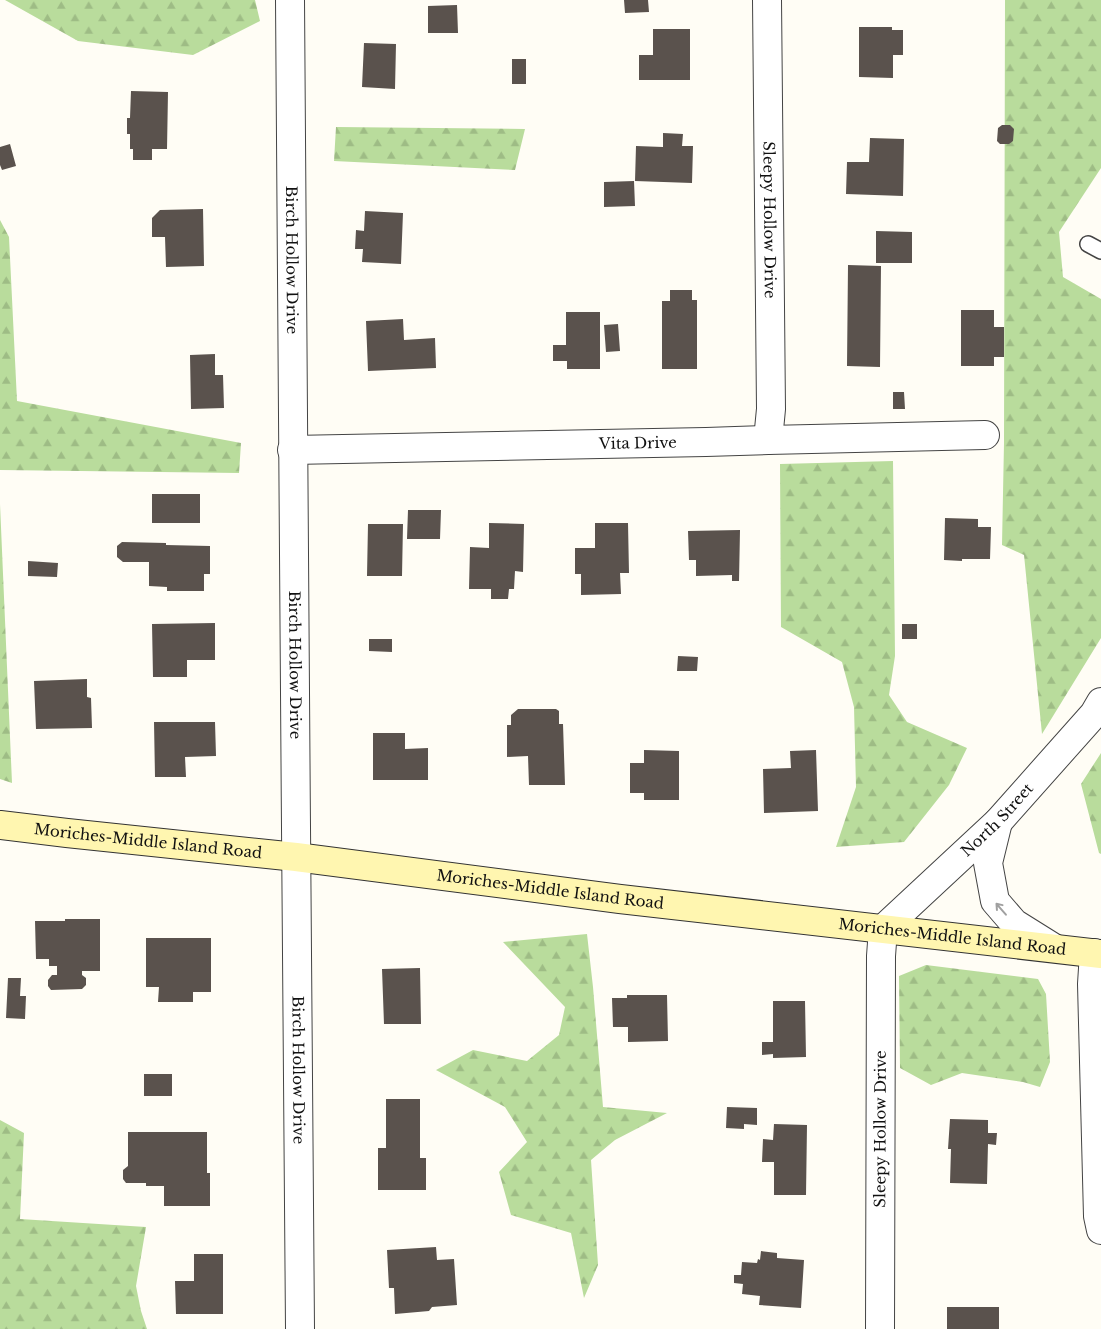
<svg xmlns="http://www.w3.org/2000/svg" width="1101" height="1329" viewBox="0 0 1101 1329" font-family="'Libre Baskerville',serif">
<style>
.forest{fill:url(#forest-firs)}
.building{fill:#5a524d}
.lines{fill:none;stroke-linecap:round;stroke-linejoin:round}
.service-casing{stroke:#444;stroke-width:18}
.minor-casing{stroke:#444;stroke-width:30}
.tertiary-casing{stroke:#444;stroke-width:30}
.secondary-casing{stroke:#333;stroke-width:30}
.service{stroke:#fff;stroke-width:15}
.minor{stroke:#fff;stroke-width:28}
.tertiary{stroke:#fff;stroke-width:28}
.secondary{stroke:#fff6b0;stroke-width:28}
.oneway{stroke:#a0a0a0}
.labels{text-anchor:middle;stroke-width:5;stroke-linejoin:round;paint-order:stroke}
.street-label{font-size:15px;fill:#111;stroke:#fff}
</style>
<defs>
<pattern id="forest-firs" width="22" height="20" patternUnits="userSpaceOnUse" patternTransform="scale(1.25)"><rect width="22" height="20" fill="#b9dc9c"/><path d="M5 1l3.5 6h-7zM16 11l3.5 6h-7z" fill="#9ebc85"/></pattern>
</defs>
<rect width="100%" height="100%" fill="#fffdf5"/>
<path class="forest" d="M5,0H255L260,21L193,55L78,41Z
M1005,0H1101V168L1059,232L1063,277L1101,299V638L1042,734L1024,555L1002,545L1004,443Z
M336,127H337L525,129L515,170L334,161Z
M0,220L9,237L17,401L241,443L239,473L0,470Z
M893,461L895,656L889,695L907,722L967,748L949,785L904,842L836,847L856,787L854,707L842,662L781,627L780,464Z
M0,504L12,783L0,779Z
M1101,753V854L1099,853L1081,784Z
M587,934L593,987L603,1107L667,1113L615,1140L591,1160L598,1265L584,1298L571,1233L511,1215L499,1172L527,1142L505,1107L436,1070L473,1050L527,1061L559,1035L565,1007L503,942Z
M926,965L1038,979L1046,994L1050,1062L1040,1087L1023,1082L962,1073L931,1085L900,1068L899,976Z
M0,1120L24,1133L20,1219L146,1227L136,1286L141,1311L147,1329H0Z"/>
<path class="building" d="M624,0H648L649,12L625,13Z
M457,5L458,33H428V6Z
M859,27H892V30H903V55H893V78L859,77Z
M653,29H690V80H639V55H653Z
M364,43L396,44L395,89L362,87Z
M512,59H526V84H512Z
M131,91L168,92L167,149H152V160H133V149H130V134H127V118H130Z
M1002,125H1010L1014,129L1013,141L1009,144H1000L997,141L998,128Z
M663,133L683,134L682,146H693L692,183L635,181L636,146L663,147Z
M870,138L904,139L903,196L846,194L847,162H869Z
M10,144L16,166L2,170L0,165V147Z
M634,181L635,206L604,207V182Z
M203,209L204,266L166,267L165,237H152V218L160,210Z
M365,211L403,213L401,264L362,262L363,249H355L356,230L364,231Z
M876,231L912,232V263H876Z
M848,265L881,266L880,367L847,366Z
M670,290H692V300H697V369H662V301H670Z
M961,310H994V327H1004V357H994V366H961Z
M566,312H600V369H567V361H553V345H566Z
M403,319L404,340L435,338L436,368L368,371L366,321Z
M618,324L620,351L606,352L604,325Z
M215,354V375H223L224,408L191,409L190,355Z
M893,392H904L905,409H893Z
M152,494H200V523H152Z
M408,510H441L440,539H407Z
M945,518L978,519V527H991L990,559H962V561L944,560Z
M489,523L524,524L523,572L515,571L514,589H509L508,599H491V589H469L470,547L489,548Z
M595,523H628L629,573H620L621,594L581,595V574H575V548H595Z
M368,524H403L402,576H367Z
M740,530L739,581H732V575L696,576V560H689L688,531Z
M122,542L166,543V545L210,546V574H204V591H167V587L149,586V562H123L117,557V546Z
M28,561L58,563L57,577L28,576Z
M215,623V660H187V677H153L152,624Z
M902,624H917V639H902Z
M369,639H392V652L369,651Z
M678,656L698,657L697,671H677Z
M87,679V697L91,698L92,728L36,729L34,681Z
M518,709H556L559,711V724H563L565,785H529L528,756L507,757V725H511V715Z
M154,722H215L216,756L185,757L186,777H155Z
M373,733H405V749L428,748V780H373Z
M644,750L679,751V800H644V793H630V763H644Z
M816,750L818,811L764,813L763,769L791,768L790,751Z
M65,919H100V971H82V975L86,978V985L82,989L51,990L48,986V980L52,975H57V966H49V959H36L35,921H65Z
M146,938H211V992H193V1002H158L159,987H146Z
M420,968L421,1024H384L382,969Z
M8,978H21L20,996H26L25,1019L6,1018Z
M627,995H667L668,1041L628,1042V1027H613L612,998H627Z
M773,1001H805L806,1057L773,1058V1054L762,1055V1042H773Z
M144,1074H172V1096H144Z
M386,1099H420V1158H426V1190H378V1148H386Z
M727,1107L757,1108V1125L744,1124V1129L726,1128Z
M950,1119L988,1120V1133H997L996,1145L988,1144L987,1184L950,1183L951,1149H948Z
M774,1124L807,1125L806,1195H774V1162H762L763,1139L773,1140Z
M128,1132H207V1173H210V1206H164V1186H146V1183H126L123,1179V1170L128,1166Z
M436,1247L437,1260L454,1259L457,1305L432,1307L429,1311L395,1314L394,1288H389L387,1250Z
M761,1251L777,1253V1258L804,1260L801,1308L759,1305L760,1296L742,1294L743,1284L734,1283V1275H741L742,1262L757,1263L758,1259L760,1260Z
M194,1254H223V1314H176L175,1281H194Z
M947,1307H999V1329H947Z"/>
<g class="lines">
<defs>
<path id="service" d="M1088,244L1101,251"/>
<g id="minor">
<path id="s1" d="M290,0C292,443 297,886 300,1329"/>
<path id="s2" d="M767,0L771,409L768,440"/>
<path id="s3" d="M292,450L706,442L768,440L985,435"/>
<path d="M1094,953L1092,984L1098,1216L1101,1230"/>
<path id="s4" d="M880,1329L881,956L883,929"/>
</g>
<g id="tertiary">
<path d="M998,822L988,863L995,901L1014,923L1054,948"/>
<path id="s5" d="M883,929L998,822L1094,714L1101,702"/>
</g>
<g id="secondary">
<path id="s6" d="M0,825L67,833L296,857L620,899L1101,954"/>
</g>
</defs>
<use href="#service" class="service-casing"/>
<use href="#minor" class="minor-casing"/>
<use href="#tertiary" class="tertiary-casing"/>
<use href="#secondary" class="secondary-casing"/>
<use href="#service" class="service"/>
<use href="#minor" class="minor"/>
<use href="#tertiary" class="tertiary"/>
<use href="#secondary" class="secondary"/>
</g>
<defs><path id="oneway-shaft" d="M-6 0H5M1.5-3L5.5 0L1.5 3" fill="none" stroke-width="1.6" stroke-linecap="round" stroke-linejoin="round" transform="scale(1.25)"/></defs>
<use class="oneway" href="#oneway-shaft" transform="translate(1001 909) rotate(-131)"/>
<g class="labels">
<g class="street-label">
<text dy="5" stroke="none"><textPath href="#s2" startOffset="220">Sleepy Hollow Drive</textPath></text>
<text dy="5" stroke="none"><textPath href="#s1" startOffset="260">Birch Hollow Drive</textPath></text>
<text dy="5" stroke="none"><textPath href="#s3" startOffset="346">Vita Drive</textPath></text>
<text dy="5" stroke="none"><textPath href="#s1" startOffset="665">Birch Hollow Drive</textPath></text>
<text dy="5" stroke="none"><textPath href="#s5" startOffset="158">North Street</textPath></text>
<text dy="5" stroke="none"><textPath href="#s6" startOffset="149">Moriches-Middle Island Road</textPath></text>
<text dy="5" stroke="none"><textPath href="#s6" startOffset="554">Moriches-Middle Island Road</textPath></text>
<text dy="5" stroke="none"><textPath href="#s6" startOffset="959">Moriches-Middle Island Road</textPath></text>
<text dy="5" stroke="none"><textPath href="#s1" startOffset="1070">Birch Hollow Drive</textPath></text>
<text dy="5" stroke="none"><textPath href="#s4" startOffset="200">Sleepy Hollow Drive</textPath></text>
</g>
</g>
</svg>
